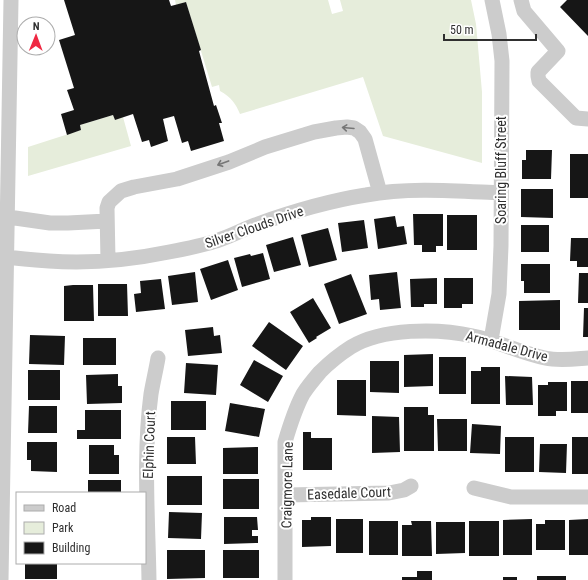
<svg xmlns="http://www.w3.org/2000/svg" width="588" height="580" viewBox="0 0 588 580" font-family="'Roboto Condensed',sans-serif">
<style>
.green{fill:#e6eddb}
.building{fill:#161616}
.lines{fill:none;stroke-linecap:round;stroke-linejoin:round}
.minor{stroke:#ccc;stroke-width:15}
.oneway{stroke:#767676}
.labels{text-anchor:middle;stroke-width:4;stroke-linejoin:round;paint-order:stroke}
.street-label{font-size:14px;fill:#2f2f2f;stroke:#fff}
</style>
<rect width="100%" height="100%" fill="#fff"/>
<path class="green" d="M175,0H328L332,14L343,11L340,0H471L476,24L482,92V163L383,136L363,77L240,114C236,104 231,97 220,91L219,85L212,87L186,2L176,5Z
M113,115L115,120L123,117L131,146L28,176V147L81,130L80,125Z"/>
<path class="building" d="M64,0H169L171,6L186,2L201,50L199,51L214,106L216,105L222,123H219L224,141L191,151L188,141L182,143L174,116L163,119L168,141L151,147L149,140L142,142L133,114L115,120L113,115L80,125L81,130L67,135L61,114L74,110L67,90L74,88L59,40L75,35Z
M567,0H588V36L560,7Z
M526,150H552L551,179H522V160H526Z
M570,154H588V198H570Z
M521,189H553V218L521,217Z
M413,214H443V246H436V252H422V245H414Z
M447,215H477V250H447Z
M395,216L397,227L404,226L407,244L378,249L374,219Z
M364,220L368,248L342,252L338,223Z
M521,225H549V252H521Z
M328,228L337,260L309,267L301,235Z
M293,237L301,265L274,272L266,245Z
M571,238H588V267H577V261H570Z
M263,253L270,279L242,287L234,258L250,254L251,256Z
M228,260L238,290L211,300L200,269Z
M521,264H550V293H524V281H521Z
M195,272L198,302L172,305L168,276Z
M397,272L401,308L380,310L379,299L371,300L369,275Z
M579,273H588V303H578Z
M351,274L367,314L339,324L324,284Z
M437,278V304H424V307H411L410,279Z
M444,278H473V304H462V308H444Z
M161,279L165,309L136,312L134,294L141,293L140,281Z
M98,284H127L128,316H98Z
M73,285H93L94,321H64V286Z
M313,298L331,328L316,337L317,338L309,343L290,312Z
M560,300V330H519V301Z
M584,308H588V337H583Z
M269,322L303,346L286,370L252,346Z
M213,327L214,336L220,335L222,353L188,356L185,330Z
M30,335L65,336L64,365L29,364Z
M83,338H116V365H83Z
M433,354V386L404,387V355Z
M439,357H466V394H439Z
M254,360L283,376L268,402L240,385Z
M370,361H399V393L370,392Z
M186,363L218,365L216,395L184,393Z
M481,367H500V404H471V371H481Z
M28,370H60V400H28Z
M118,374V386H122V403L87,404L86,375Z
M505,376L532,377L533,405H506Z
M337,380H366V416L337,415Z
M571,381H588V413H571Z
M548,382H567V411H556V416H538V385H548Z
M171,401H206V430H171Z
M230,403L265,409L259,437L225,431Z
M29,406H57V433H28Z
M404,407H428V415H434V451H404Z
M85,410H121V439H77V430H85Z
M372,416L399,417L400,452L372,453Z
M437,419H467V451H438Z
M472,424L501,426L500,454L470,453Z
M303,432H311V438H332V470H303Z
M167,437H195L196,464H167Z
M505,437H534V472H505Z
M572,437H588V474H572Z
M27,442H57V472L31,471V460H27Z
M540,444H567L566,473L539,472Z
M89,445H114V455H119V474H89Z
M258,447V474H223V448Z
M167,476H202V505H167Z
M223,479H259V509H223Z
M88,480H121V493H88Z
M169,512L202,513L201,539L168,538Z
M224,517H257L258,530H252V536H258V543L224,544Z
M311,517H331V546L302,547V520H311Z
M336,519H363V553H336Z
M532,519V555H503V520Z
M588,519V555H569V520Z
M545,520H565V550H536V524H545Z
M369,521H398V555H369Z
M411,521H431L432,556H402V525H412Z
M469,521H499V556H469Z
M436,522H465V553L436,554Z
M167,550H205V578L167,579Z
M223,550H259V578H223Z
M25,563H57V579H25Z
M417,571H432V580H402V577H417Z
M537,576H566V580H537Z
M503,577H517V580H503Z"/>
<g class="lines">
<path class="minor" d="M521,0L524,11L558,51L538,72V76L539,81L576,118L588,119
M8,217L50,223H68L107,221
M7,257C21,259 35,260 49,261C89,264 130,260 169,252C185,249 201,246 216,241C229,237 242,230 255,225C291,212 328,201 366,195C410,187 456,191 501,193
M108,260L107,208L109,202L121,191L134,187L177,179L229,162L265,147L314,132L336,128L347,127L354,128L360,132L365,139L380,193
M491,340L499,294L501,246L502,61L499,34L492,0
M474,488L511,497H588
M286,495L389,493L404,490L411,486
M1,580L11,0
M149,580C148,520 143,454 151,394C153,382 156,370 158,358
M285,580V442C290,425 295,409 303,394C308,386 314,379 320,372C329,363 340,354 351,347C382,328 438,328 473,336C498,341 520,353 545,358C559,361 574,359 588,358"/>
</g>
<defs><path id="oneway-shaft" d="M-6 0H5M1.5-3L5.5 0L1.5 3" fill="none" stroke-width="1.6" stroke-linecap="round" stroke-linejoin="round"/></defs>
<g class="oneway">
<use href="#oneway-shaft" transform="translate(348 128) rotate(-175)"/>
<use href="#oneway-shaft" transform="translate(223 163) rotate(160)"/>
</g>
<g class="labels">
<g class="street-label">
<text transform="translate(501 170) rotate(-90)" y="5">Soaring Bluff Street</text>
<text transform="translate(254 227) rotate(-19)" y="5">Silver Clouds Drive</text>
<text transform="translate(507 346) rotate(15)" y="5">Armadale Drive</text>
<text transform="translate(149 445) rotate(-88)" y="5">Elphin Court</text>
<text transform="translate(287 485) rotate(-89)" y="5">Craigmore Lane</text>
<text transform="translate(349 493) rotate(-2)" y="5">Easedale Court</text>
</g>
</g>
<rect x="16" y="492" width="130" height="72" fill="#ffffff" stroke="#acacac"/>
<rect x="24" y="505" width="20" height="6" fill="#cccccc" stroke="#acacac"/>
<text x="52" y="512" font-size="12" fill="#2f2f2f">Road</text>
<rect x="24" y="522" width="20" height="12" fill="#e6eddb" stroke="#acacac"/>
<text x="52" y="532" font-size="12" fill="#2f2f2f">Park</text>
<rect x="24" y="542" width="20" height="12" fill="#161616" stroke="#acacac"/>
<text x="52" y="552" font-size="12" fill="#2f2f2f">Building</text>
<g transform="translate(36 36) rotate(1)"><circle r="19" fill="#ffffff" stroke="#acacac"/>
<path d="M0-3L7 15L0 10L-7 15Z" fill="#ef2842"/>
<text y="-6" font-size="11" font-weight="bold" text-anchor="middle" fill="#2f2f2f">N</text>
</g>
<path d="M444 34v6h92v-6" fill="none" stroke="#2f2f2f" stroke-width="2"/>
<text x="450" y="34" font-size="12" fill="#2f2f2f" stroke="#ffffff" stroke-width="3" paint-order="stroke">50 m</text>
</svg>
